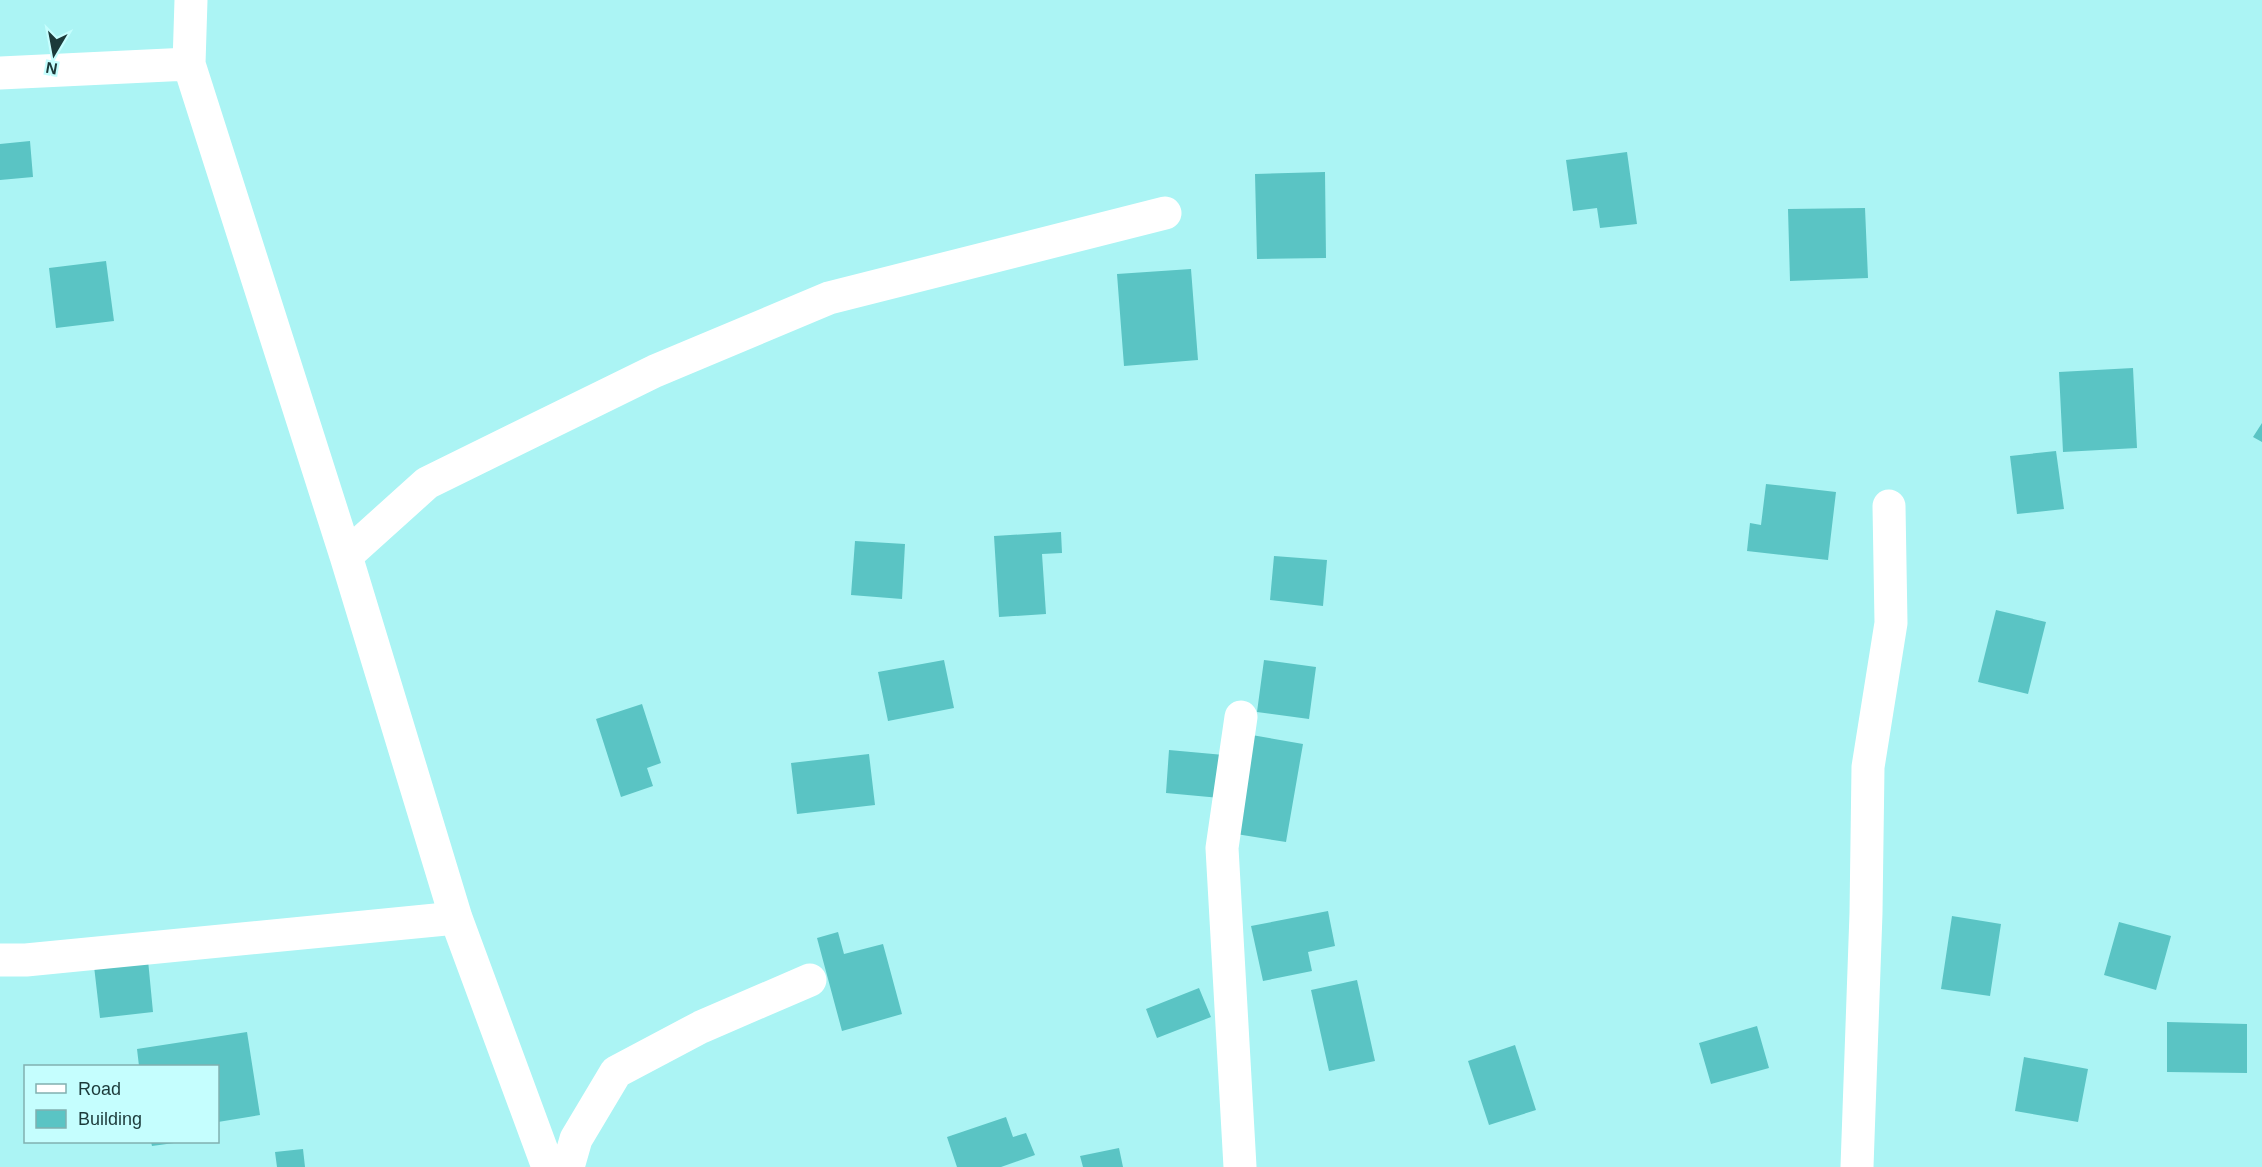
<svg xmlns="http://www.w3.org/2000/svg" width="2262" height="1167" viewBox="0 0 2262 1167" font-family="Helvetica,sans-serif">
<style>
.building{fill:#5ac4c4}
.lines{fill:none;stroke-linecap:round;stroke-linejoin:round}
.minor{stroke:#fff;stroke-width:33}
</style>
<rect width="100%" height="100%" fill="#abf4f4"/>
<path class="building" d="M30,141L33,177L0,180V144Z
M1627,152L1637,224L1600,228L1597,208L1573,211L1566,160Z
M1325,172L1326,258L1257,259L1255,174Z
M1865,208L1868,278L1790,281L1788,209Z
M106,261L114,321L56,328L49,268Z
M1191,269L1198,360L1124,366L1117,274Z
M2133,368L2137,448L2063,452L2059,372Z
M2262,423V442L2253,437Z
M2056,451L2064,509L2017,514L2010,456Z
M1766,484L1836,492L1828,560L1747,551L1750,523L1761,525Z
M1061,532L1062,553L1042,554L1046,614L999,617L994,536Z
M855,541L905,544L902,599L851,595Z
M1274,556L1327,560L1323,606L1270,600Z
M1996,610L2046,622L2028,694L1978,682Z
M944,660L954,708L888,721L878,672Z
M1264,660L1316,667L1309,719L1257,712Z
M642,704L661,763L647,768L653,786L621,797L596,719Z
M1246,734L1303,744L1286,842L1230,833Z
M1169,750L1224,755L1220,798L1166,793Z
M869,754L875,805L797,814L791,763Z
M1328,911L1335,946L1308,952L1312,971L1263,981L1251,926Z
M1952,916L2001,924L1990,996L1941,989Z
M2119,922L2171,936L2156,990L2104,975Z
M838,932L844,954L883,944L902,1014L842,1031L817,938Z
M148,960L153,1012L100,1018L94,966Z
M1357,980L1375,1061L1329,1071L1311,990Z
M1199,988L1211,1017L1157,1038L1146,1009Z
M2167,1022L2247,1024V1073L2167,1072Z
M1757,1026L1769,1068L1711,1084L1699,1043Z
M247,1032L260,1115L218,1122V1066H139L137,1049Z
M1515,1045L1536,1110L1489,1125L1468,1061Z
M2024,1057L2088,1069L2078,1122L2015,1111Z
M1006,1117L1013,1137L1026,1133L1035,1155L1001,1167H957L947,1137Z
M151,1142H174V1143L152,1146Z
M1119,1148L1123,1167H1083L1080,1156Z
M303,1149L305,1167H277L275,1152Z"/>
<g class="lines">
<path class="minor" d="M191,0L189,64L346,556L456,918L548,1167
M0,73L189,64
M346,556L427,483L655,371L829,298L1165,213
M0,960H26L456,918
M568,1167L576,1139L616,1072L701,1027L810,980
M1240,1167L1222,848L1241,717
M1857,1167L1866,913L1868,767L1891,623L1889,506"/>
</g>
<rect x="24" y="1065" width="195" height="78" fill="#c5fefe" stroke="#81b0b0" stroke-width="1.5"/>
<rect x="36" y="1084" width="30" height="9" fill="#ffffff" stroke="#81b0b0" stroke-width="1.5"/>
<text x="78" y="1095" font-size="18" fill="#1c3a3a">Road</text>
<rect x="36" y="1110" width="30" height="18" fill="#5ac4c4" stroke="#81b0b0" stroke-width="1.5"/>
<text x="78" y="1125" font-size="18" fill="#1c3a3a">Building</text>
<g transform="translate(54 54) rotate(190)" stroke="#c5fefe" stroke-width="4.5" paint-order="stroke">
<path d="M0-4.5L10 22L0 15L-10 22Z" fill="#1c3a3a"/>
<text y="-9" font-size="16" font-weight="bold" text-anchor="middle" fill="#1c3a3a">N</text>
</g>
</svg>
